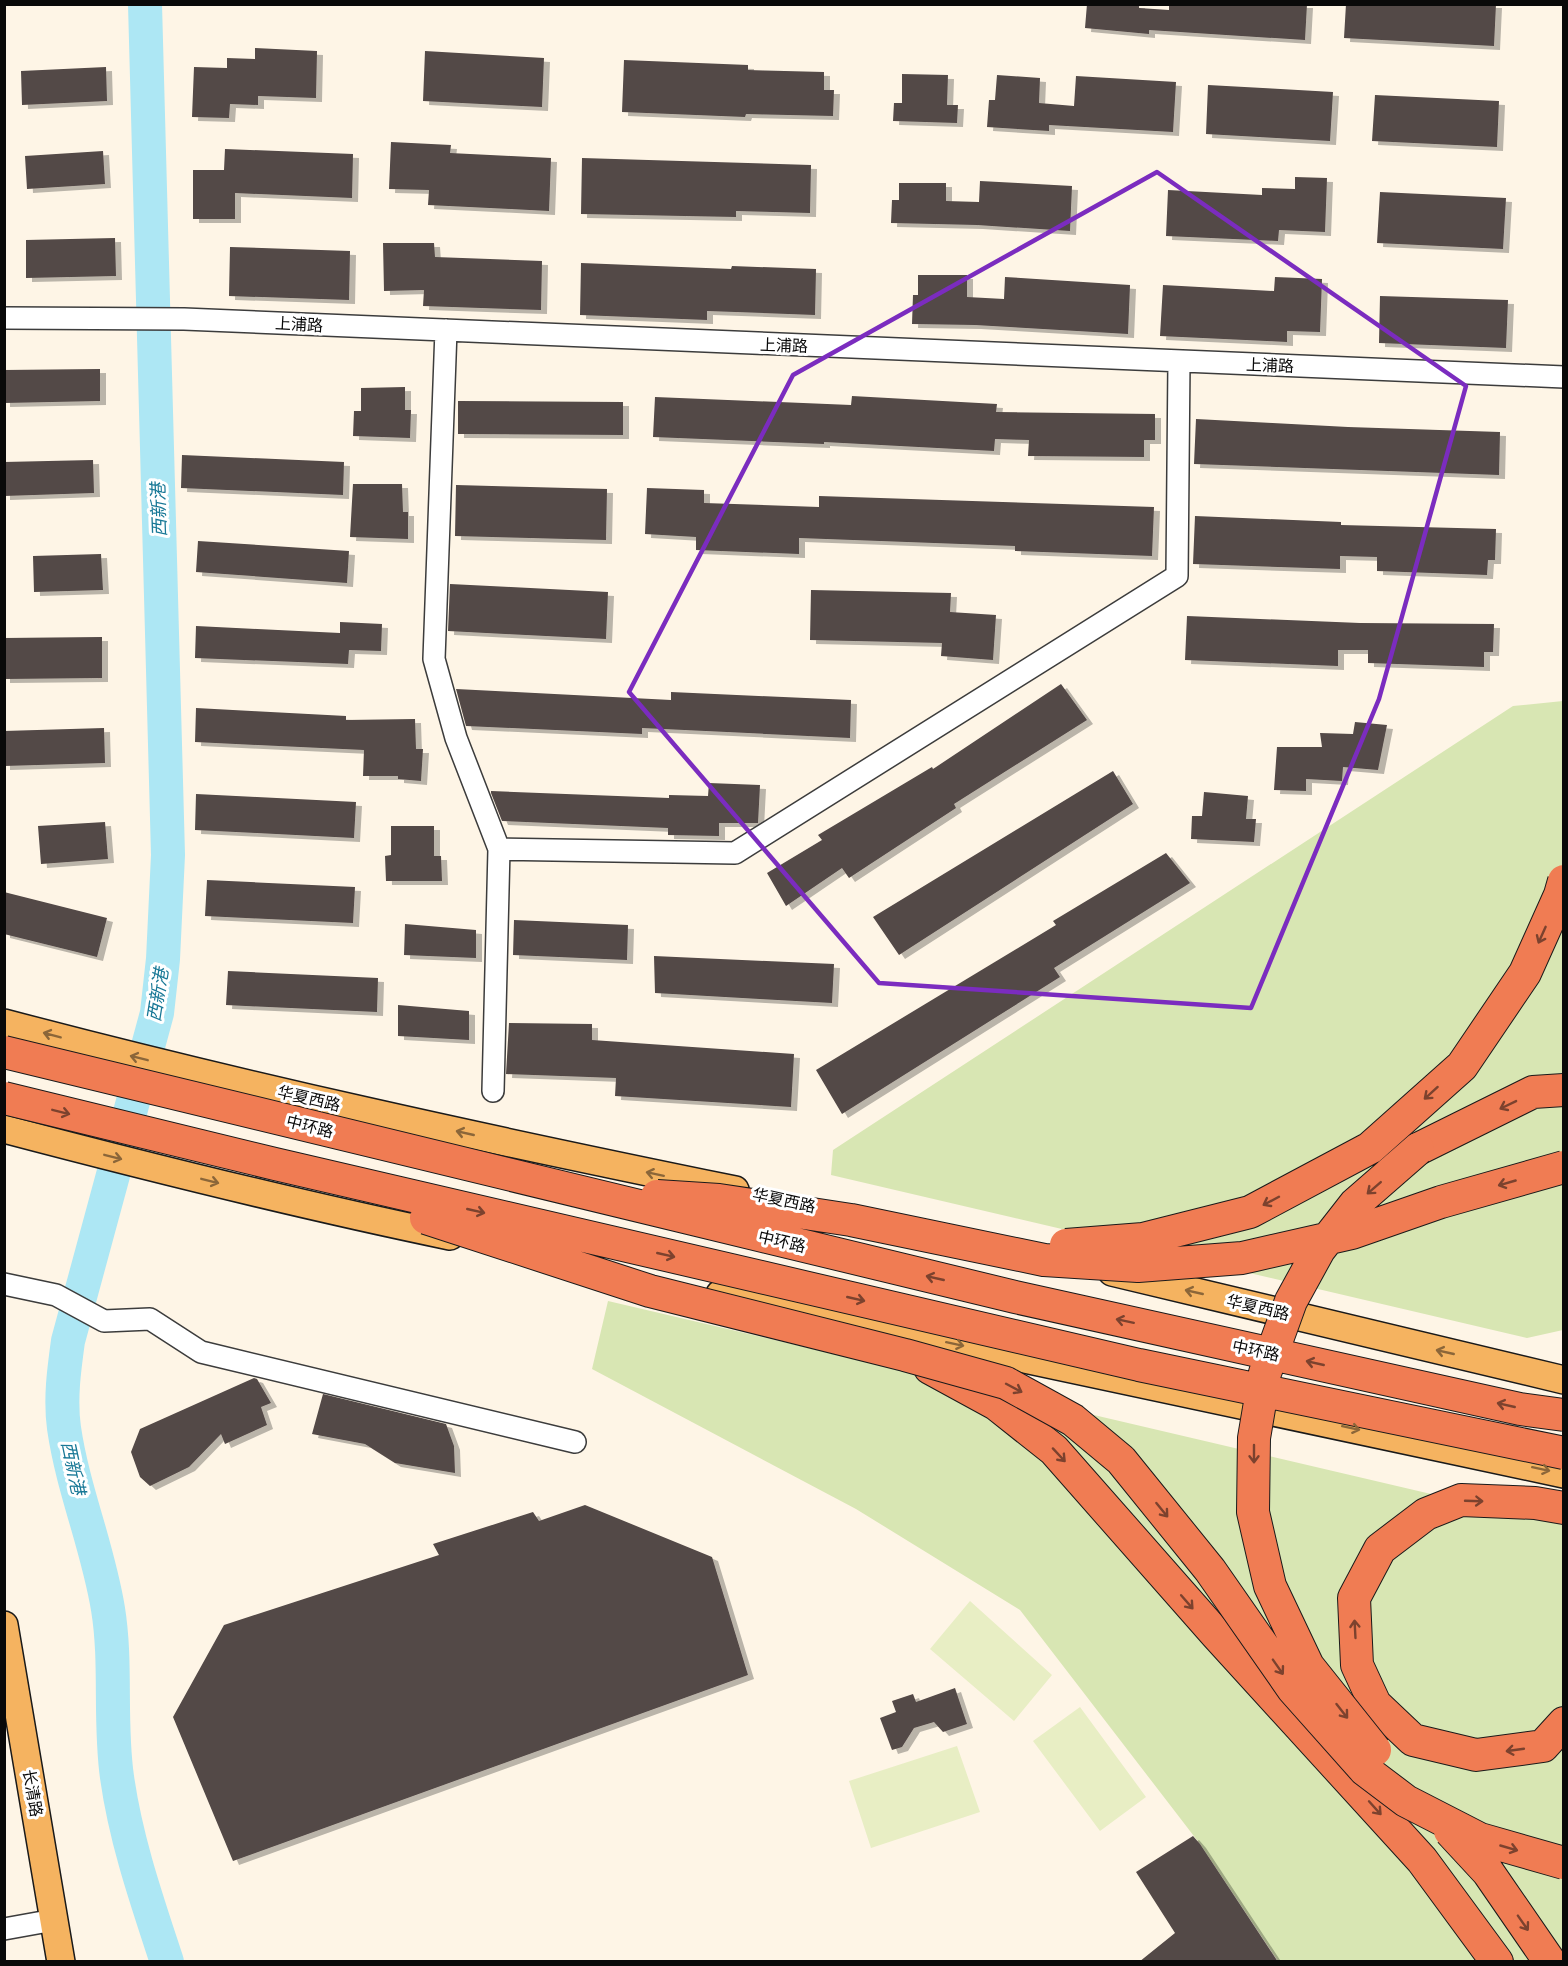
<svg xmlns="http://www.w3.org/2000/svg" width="1568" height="1966" viewBox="0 0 1568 1966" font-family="Bitter,'Noto Sans SC',serif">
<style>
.green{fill:#d8e6b3}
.pitch{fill:#e8eec4}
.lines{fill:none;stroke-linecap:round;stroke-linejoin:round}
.river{stroke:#ade7f4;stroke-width:34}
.building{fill:#524846;filter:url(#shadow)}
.minor-casing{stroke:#3c3c3c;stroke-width:24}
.major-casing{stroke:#1a1a1a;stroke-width:30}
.highway-casing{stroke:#1a1a1a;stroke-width:34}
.minor{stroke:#fff;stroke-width:21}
.major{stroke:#f5b360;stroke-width:27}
.highway{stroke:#f07c53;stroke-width:32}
.highway-bridge-casing{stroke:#1a1a1a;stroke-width:34;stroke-linecap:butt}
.highway-bridge{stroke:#f07c53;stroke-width:32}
.oneway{stroke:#7c422e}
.oneway2{stroke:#8b6639}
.marked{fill:none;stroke:#7b2cbf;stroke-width:4.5;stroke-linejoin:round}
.labels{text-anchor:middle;stroke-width:6;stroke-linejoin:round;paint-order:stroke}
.street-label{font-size:16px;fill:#090909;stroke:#fff}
.water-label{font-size:18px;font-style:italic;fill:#187896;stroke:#fff}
</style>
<defs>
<filter id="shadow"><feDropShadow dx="6" dy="4" stdDeviation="0" flood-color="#0004"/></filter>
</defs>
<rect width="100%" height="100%" fill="#fef5e6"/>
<path class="green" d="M1563,701V1330L1527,1338L831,1175L833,1150L1513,706Z
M608,1301L1563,1525V1961H1278L1200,1844L1020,1610L856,1509L592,1369Z"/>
<path class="pitch" d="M970,1601L1052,1675L1014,1721L930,1649Z
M1080,1707L1146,1797L1100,1831L1033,1741Z
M957,1746L980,1812L871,1848L849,1781Z"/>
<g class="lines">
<path class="river" d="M145,4L168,855L163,959L157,1013L68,1341C64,1370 60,1399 64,1428C73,1490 98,1547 108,1609C117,1664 109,1721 117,1777C126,1841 147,1901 167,1962"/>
</g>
<path class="building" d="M1087,4H1139V8L1169,10V4H1307L1305,40L1149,30V34L1085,28Z
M1346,4H1496L1494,46L1344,38Z
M255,48L317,51L316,98L258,96V105L230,104L229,118L192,117L194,67L227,68V58L255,59Z
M425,51L544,58L542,107L423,101Z
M624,60L748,65V70L824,72V90H834L833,116L746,114L745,117L622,112Z
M106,67L107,101L22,105L21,71Z
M902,74L948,75L947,105H958L957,123L893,121L894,103H902Z
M997,75L1040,78L1039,103L1074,106L1076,76L1176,82L1173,132L1049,125V131L987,127L989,100H995Z
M1208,85L1333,92L1330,141L1206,134Z
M1375,95L1499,101L1497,147L1372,141Z
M391,142L451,145L450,153L551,158L549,211L428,205L429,190L389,189Z
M225,149L353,154L352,198L235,193V219H193V170H224Z
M103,151L105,184L27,189L25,156Z
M582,158L811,165L810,213L736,211V217L581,214Z
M1295,177L1327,178L1325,232L1279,230L1278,241L1166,236L1168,190L1262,195V188L1295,189Z
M980,181L1072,186L1070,231L977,225L891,223L892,200H899V183H946V201L979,202Z
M1380,192L1506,198L1503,249L1377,243Z
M115,238L116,276L26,278V240Z
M383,243H434L435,257L542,261L541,310L423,306L424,290L384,291Z
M230,247L350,251L349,300L229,296Z
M581,263L731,269L732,266L816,269L815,315L707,311V320L580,315Z
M918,275H967V297L1004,299L1005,277L1130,285L1128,334L975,325L912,324L913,295H918Z
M1275,277L1322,279L1320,332L1287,331V342L1160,336L1163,285L1274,291Z
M1380,296L1508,300L1506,348L1379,343Z
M100,369V401L4,403V370Z
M405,387V410H411L410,438L353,436L354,411H361V388Z
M852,396L997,404L996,412L1155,414V440H1144V457L1028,456L1029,440L995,439L994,451L824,442V444L653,437L655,397L851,405Z
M458,401L623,402V435L458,434Z
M1196,419L1348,427L1500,432L1499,475L1194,464Z
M182,455L344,462L343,495L181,488Z
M93,460L94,493L4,496V462Z
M353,484H402L403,512H408V539L350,537Z
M456,485L607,489L606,540L455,536Z
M647,488L704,490V503L819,507V496L1154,507L1152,556L1015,551V546L799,538V554L696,550V537L645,534Z
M1195,516L1341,522V525L1496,529L1495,560H1488L1487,575L1377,571V557L1340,556V569L1193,564Z
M198,541L349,551L347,583L196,572Z
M101,554L103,590L34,592L33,556Z
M450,584L608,592L606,639L448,631Z
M811,590L951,593L950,612L996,615L993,660L941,656L942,643L810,640Z
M1187,616L1360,623L1494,624L1493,652H1484V667L1368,663V650H1338V666L1185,660Z
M340,622L382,624L381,651L349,650L348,664L195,658L196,626L340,633Z
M102,637V678L4,679V638Z
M1061,684L1087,720L954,804L956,808L849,878L842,868L786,906L767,873L822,840L818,835L932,767L933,769Z
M456,689L671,700V692L851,700L850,738L642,728V734L466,726Z
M196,708L346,716V720L415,719L416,749H423L421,781L398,779V776H363L364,750L195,742Z
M1355,722L1387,725L1378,770L1343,767L1342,781L1306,779V791L1274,790L1277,747H1322L1320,733L1353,734Z
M104,728L105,763L4,766V731Z
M1113,771L1133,804L899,955L873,917Z
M709,783L760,785L758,823H719V836L668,835V828L502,821L491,793V791L669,798V795L708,796Z
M1204,792L1248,796L1246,819H1256L1254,842L1191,839L1192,816H1202Z
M196,794L356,802L354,838L195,830Z
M105,822L108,859L41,864L38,826Z
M391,826H434V856H441L442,881H386L385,856L391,855Z
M1166,853L1190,883L1054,968L1060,977L842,1114L816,1070L1056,925L1053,921Z
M207,880L355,887L353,923L205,916Z
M4,892L107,918L97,957L4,934Z
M514,920L628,925L627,960L513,955Z
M405,924L476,930V958L404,955Z
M654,956L834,964L832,1003L655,993Z
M228,971L378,978L377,1012L226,1005Z
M398,1005L469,1011V1040L398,1036Z
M509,1023L592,1024V1040L794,1054L791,1107L615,1096L616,1078L506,1074Z
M254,1378L257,1379L271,1403L261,1407L267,1425L225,1444L221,1434L189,1467L150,1486L140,1477L131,1452L140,1429Z
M323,1394L446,1424L454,1446L455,1473L395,1463L365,1444L312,1434Z
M585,1505L712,1557L748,1675L233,1861L173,1717L224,1625L439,1555L433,1544L533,1512L539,1521Z
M955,1688L967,1724L943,1732L934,1722L914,1728L902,1747L892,1750L880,1718L896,1712L892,1701L913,1694L916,1702Z
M1193,1836L1200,1844L1278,1962H1139L1175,1933L1136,1872Z"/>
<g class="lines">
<defs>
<path id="minor" d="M4,318L184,319L1564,377
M446,330L434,659L456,738L499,849L493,1091
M499,849L735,853L1177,576L1179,361
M4,1284L56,1295L104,1321L150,1319L201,1352L575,1442
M4,1929L54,1920"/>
<path id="major" d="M4,1023C246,1087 490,1140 735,1190
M4,1129C152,1168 301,1205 450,1236
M1112,1272L1564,1380
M720,1294L1564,1474
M4,1625L61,1962"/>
<path id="highway" d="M1418,1149L1533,1092L1564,1090
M930,1368L996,1404L1054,1450L1216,1634L1422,1860L1497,1962
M1564,1508L1535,1503L1461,1500L1426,1514L1380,1549L1354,1598L1357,1665L1375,1704L1413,1740L1476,1755L1543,1746L1564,1723"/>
</defs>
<use href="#minor" class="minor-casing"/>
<use href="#major" class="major-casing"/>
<use href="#highway" class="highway-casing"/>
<use href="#minor" class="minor"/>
<use href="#major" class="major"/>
<use href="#highway" class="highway"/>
<defs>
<path id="highway-bridge" d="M4,1052L1015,1297L1520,1409L1564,1415
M4,1098L275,1164L1139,1365L1564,1453
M657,1196L719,1200L851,1220L1044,1260L1138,1266L1242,1258L1352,1233L1441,1202L1564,1167
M426,1218L650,1291L905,1355L1006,1383L1073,1420L1121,1460L1210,1570L1293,1689L1365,1770L1406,1801L1480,1839L1564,1863
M1066,1245L1143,1239L1250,1212L1370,1148L1462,1066L1525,973L1560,895L1564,881
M1375,1750L1308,1666L1270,1586L1253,1512L1254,1438L1265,1373L1291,1301L1319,1250L1355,1204L1418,1149
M1450,1831L1488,1872L1550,1962"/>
</defs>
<use href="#highway-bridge" class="highway-bridge-casing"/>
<use href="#highway-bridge" class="highway-bridge"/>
</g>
<defs><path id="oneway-shaft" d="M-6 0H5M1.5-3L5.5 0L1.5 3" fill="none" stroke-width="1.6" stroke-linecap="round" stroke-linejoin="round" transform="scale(1.5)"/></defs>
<g class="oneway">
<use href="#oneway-shaft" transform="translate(1542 935) rotate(114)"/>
<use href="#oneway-shaft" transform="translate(1431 1093) rotate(138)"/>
<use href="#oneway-shaft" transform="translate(1508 1105) rotate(154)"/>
<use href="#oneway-shaft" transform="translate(61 1112) rotate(14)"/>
<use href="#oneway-shaft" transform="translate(1507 1183) rotate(164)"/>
<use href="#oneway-shaft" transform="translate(1374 1188) rotate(139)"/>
<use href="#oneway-shaft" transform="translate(1271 1201) rotate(152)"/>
<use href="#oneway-shaft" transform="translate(476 1211) rotate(13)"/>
<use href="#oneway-shaft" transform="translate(666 1255) rotate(13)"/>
<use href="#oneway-shaft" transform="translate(935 1278) rotate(-167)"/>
<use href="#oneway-shaft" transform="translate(856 1299) rotate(13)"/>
<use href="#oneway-shaft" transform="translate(1125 1321) rotate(-168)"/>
<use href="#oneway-shaft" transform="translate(1315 1363) rotate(-167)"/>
<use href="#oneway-shaft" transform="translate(1014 1388) rotate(28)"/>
<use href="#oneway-shaft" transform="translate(1506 1405) rotate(-167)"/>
<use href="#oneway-shaft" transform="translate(1254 1454) rotate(90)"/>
<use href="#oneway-shaft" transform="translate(1059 1455) rotate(47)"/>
<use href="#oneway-shaft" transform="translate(1474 1501) rotate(2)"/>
<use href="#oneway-shaft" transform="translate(1162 1510) rotate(51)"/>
<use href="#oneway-shaft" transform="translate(1187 1602) rotate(49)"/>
<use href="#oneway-shaft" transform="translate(1355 1629) rotate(-93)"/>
<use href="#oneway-shaft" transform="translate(1278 1667) rotate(55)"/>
<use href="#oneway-shaft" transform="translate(1342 1711) rotate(52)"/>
<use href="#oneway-shaft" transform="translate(1515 1750) rotate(172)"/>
<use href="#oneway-shaft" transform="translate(1375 1808) rotate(48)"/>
<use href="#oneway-shaft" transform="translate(1509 1848) rotate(16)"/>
<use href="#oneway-shaft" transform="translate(1523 1923) rotate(55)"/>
</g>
<g class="oneway2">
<use href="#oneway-shaft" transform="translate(52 1035) rotate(-165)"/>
<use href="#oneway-shaft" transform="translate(139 1058) rotate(-166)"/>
<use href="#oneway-shaft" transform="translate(465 1133) rotate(-167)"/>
<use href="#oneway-shaft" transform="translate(113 1157) rotate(14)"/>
<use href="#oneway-shaft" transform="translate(655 1174) rotate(-168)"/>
<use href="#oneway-shaft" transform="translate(210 1181) rotate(14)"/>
<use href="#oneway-shaft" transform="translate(1194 1292) rotate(-167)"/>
<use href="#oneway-shaft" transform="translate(955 1344) rotate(12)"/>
<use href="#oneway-shaft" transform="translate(1445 1352) rotate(-167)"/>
<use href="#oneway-shaft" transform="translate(1351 1428) rotate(12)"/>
<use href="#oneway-shaft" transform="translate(1541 1469) rotate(12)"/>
</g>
<path class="marked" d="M1157,172L1466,386L1379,699L1251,1008L879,983L629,692L793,375Z"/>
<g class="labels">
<g class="street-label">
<text transform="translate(299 324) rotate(3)" y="6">上浦路</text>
<text transform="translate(784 345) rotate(2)" y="6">上浦路</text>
<text transform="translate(1270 365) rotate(2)" y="6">上浦路</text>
<text transform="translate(309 1098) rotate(13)" y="6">华夏西路</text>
<text transform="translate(310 1126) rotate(14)" y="6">中环路</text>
<text transform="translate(784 1200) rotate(12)" y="6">华夏西路</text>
<text transform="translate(782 1241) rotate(13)" y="6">中环路</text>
<text transform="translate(1258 1307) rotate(13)" y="6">华夏西路</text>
<text transform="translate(1256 1350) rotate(12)" y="6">中环路</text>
<text transform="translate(33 1793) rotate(80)" y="6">长清路</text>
</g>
<g class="water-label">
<text transform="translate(159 510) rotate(-92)" y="6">西新港</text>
<text transform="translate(158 995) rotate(-81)" y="6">西新港</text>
<text transform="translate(73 1468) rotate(78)" y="6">西新港</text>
</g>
</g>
<rect width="1568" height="1966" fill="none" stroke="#090909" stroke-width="12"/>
</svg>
